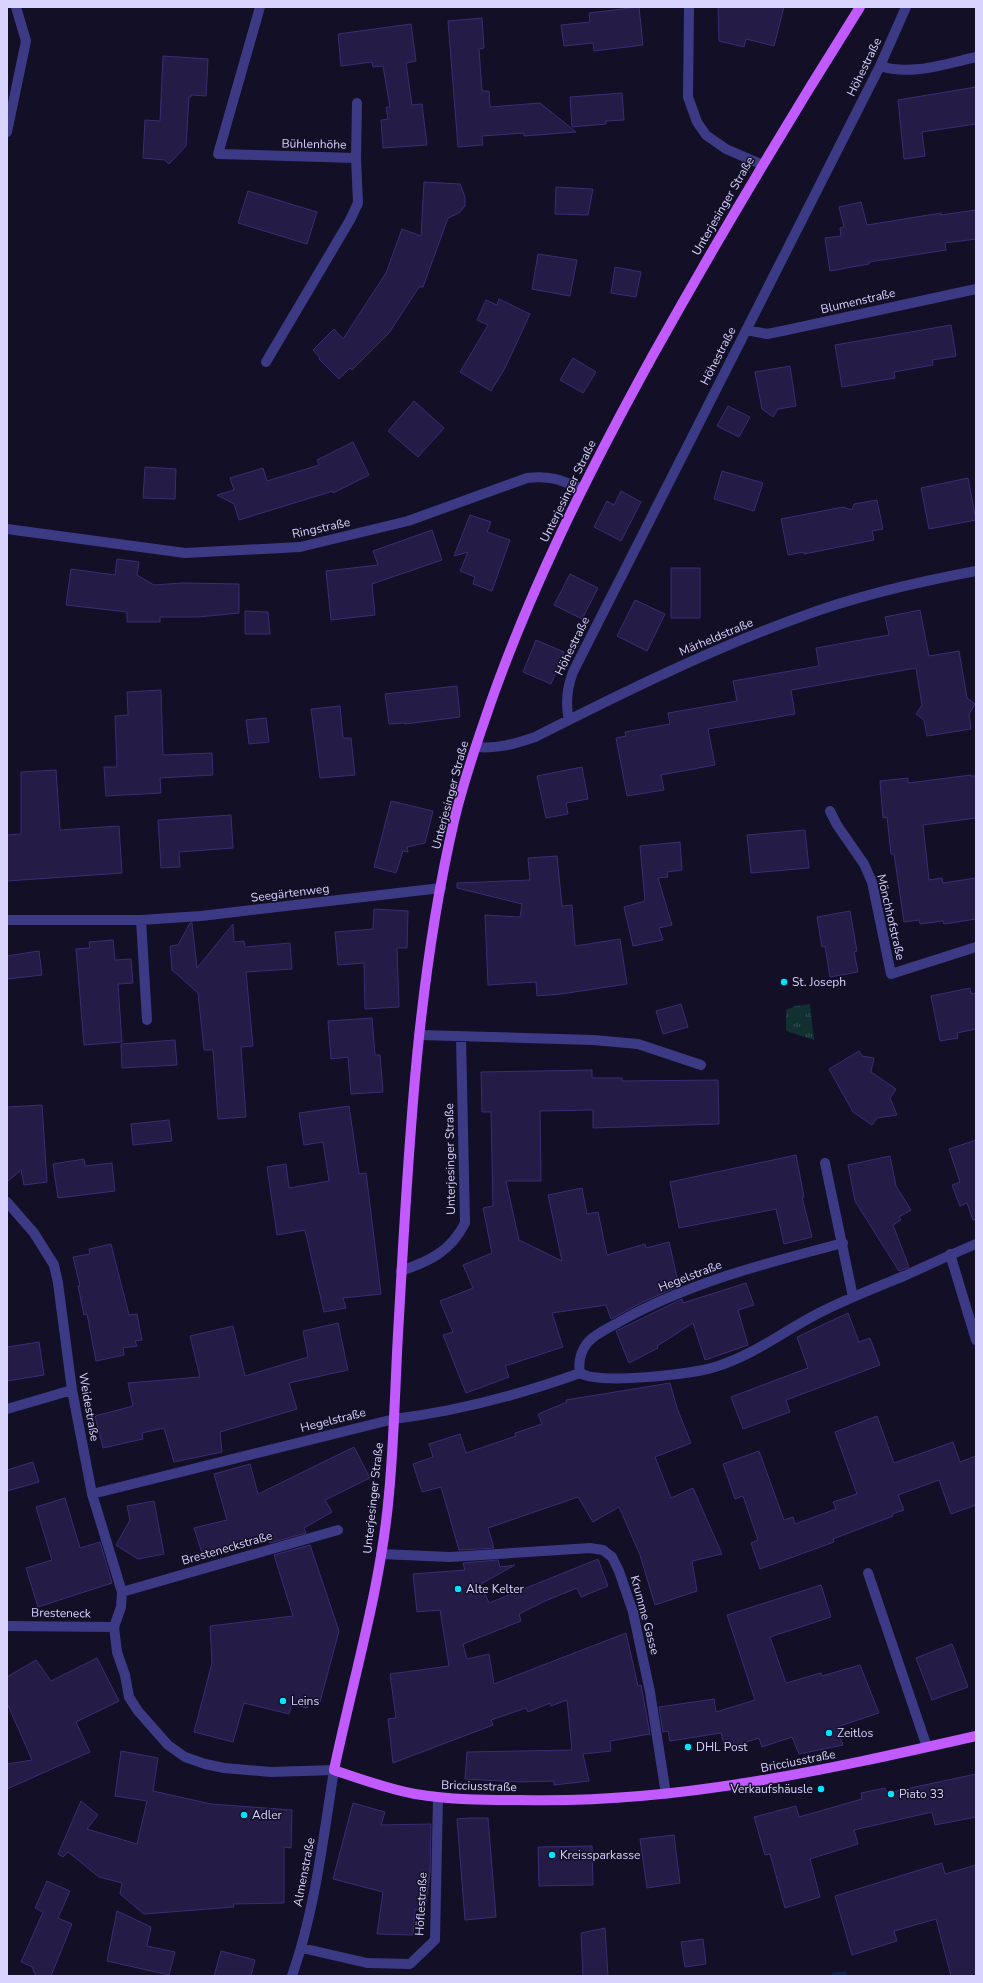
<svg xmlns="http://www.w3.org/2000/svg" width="983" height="1983" viewBox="0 0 983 1983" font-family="'Nunito Sans',sans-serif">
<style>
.grass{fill:url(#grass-tufts)}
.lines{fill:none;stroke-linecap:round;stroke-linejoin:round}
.stream{stroke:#0c2248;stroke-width:7}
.building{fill:#241b47;stroke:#3b2d73}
.minor{stroke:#3d3a85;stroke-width:10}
.major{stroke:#c25bff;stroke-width:10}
.poi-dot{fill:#00e5ff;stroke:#130f26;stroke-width:1.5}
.labels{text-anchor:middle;stroke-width:3;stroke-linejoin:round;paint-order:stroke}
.street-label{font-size:12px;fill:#d9d4ff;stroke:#130f26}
.poi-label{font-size:12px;fill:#d9d4ff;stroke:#130f26;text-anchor:start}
</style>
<defs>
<pattern id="grass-tufts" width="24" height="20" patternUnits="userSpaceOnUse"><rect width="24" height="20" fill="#12302f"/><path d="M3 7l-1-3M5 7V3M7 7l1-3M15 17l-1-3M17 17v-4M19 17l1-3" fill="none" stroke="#344d4e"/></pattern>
</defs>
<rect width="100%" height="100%" fill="#130f26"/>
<path class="grass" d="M810,1004L814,1040L786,1031V1010L795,1006Z"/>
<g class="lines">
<path class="stream" d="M835,1976L844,1975"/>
</g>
<path class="building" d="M639,7L643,45L594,51L593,43L564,46L561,25L590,22L589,13Z
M718,7H784L774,46L746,39L744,47L719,41Z
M482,18L484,48L479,49L482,91H489L490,107L540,103L576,132L524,136V133L482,136L483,145L458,147L448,21Z
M411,24L416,61L406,63L412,105L422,104L427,145L383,148L381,120L388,119L386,107H390L383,66L373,67L372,62L341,66L338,34Z
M163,56L208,59L206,96L191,95V97H189L186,146L169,164L165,160L143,158L145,120L160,121Z
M976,87V124L922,132L925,156L904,159L898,100Z
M622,93L624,120L606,121V124L572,127L570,97Z
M424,182L460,184L465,197V206L459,213L448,218L423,287H419L389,333L352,370L350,368L339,379L319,359L320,358L313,350L334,329L343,339L386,273L402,229L421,236Z
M556,187L593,189L588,215L555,214Z
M248,191L317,212L307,244L238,223Z
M861,202L867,225L941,213V215L976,210V239L945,243L946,250L869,262V264L830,271L825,238L841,236L840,228L844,227L839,207Z
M538,254L577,260L570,296L532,289Z
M615,267L641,272L636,297L611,293Z
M499,299L530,314L505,368L491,391L460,372L488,325L477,320L486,300L497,305Z
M951,325L956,356L932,360L933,365L894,372L895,378L842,387L835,345Z
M573,358L596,372L583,393L560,380Z
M790,366L796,406L778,409L773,417L762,409L755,372Z
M414,401L444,428L418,457L388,431Z
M728,406L750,417L739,437L717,426Z
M353,442L369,475L333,493V491L239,520L234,504L217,495L234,490L230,478L263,468L267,481L319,465L317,460Z
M145,467L176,469L175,499L143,498Z
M722,471L763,483L754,511L714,499Z
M968,478L976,520L929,529L921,488Z
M621,491L641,502L621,541L594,527L607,501L614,505Z
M877,500L883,529L872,531L874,540L804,554V552L788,555L781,519L843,507L852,510L854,504Z
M470,515L491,522L487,532L510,540L492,591L473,584L475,577L460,571L468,552L454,556Z
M432,530L442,560L372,584L375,615L331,620L326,571L378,565L373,551Z
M117,559L139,562L137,575L154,585L182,583L239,584V613L198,617H160V622H127V612L66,605L71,569L115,575Z
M671,568H700V618H671Z
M570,574L598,588L582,619L554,605Z
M635,600L665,614L647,651L617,636Z
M920,610L929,656L959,651L967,698L975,704L969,714L971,729L927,736L924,720L916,714L922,705L916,668L791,690L795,714L708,729L715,765L661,775L664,790L627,796L616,738L626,736L625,732L670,724L668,713L737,701L733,681L819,666L816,648L889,635L885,617Z
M245,611L268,612L270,634H245Z
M536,640L564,652L551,684L523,672Z
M457,686L460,717L405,724V723L389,724L385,694Z
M161,690L163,755L212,753L213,775L160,778L161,793L106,796L104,767H117L115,716L128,715L127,692Z
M340,706L343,738H351L355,775L320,778L311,709Z
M266,718L269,742L249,744L246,720Z
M582,767L588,799L566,803L568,814L546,818L537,776Z
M56,770L60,830L119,826L122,873L7,881V835L21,834V772Z
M971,775V776H976V818L923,825L929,880L942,878L943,883L976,878V919L944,924L943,921L920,924L919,920L904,922L894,854H891L887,817L883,818L880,781L908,778V783Z
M391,801L433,811L425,843L407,847L408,852L403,851L396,873L374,867Z
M231,815L233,848L179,852L180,867L161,868L158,820Z
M805,830L809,868L751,873L747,835Z
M680,842L682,870L667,872L668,877L658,878L672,925L659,928L663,940L633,946L624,907L645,901L640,846Z
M557,856L562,906L572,905L575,946L620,939L627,984L561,994L537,996L536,982L488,985L485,915L520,917L522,904L457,888V883L530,880L528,858Z
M374,909L408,911L407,948H397L399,1007L365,1009L364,963L338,965L335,932L373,929Z
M850,911L857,951L854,952L858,972L830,977L825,946L822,947L817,917Z
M190,923H192L197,968L233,924L234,942L244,941L245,947L290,943L292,969L246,972L253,1046L241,1047L246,1117L218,1119L213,1050H204L198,993L172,970L170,946L178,945Z
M113,940L115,960L131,959L133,983L118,984L122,1042L84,1045L76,949L90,948L89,942Z
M39,951L42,975L7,979V956Z
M970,988L971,994L976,993V1029L957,1033L958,1038L940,1041L931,996Z
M681,1004L688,1027L663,1034L656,1011Z
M372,1018L375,1055H380L383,1092L351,1094L348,1057L331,1059L328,1021Z
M175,1040L177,1065L122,1068L121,1044Z
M859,1051L862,1056L874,1058L871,1072L896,1089L890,1098L897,1115L877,1118L872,1125L853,1112L829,1069Z
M592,1070V1078H622V1081L718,1080L719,1124L593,1128V1110L540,1111L541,1181H506L519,1240L562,1261L548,1195L582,1188L587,1214L598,1212L607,1255L645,1244L646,1248L669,1242L679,1286L643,1302L611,1319L606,1305L552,1313L563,1347L505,1366L509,1377L466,1393L443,1335L453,1332L440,1301L473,1288L463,1265L492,1253L483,1208L493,1206L491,1112H482L481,1072Z
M42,1105L47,1182L24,1185L21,1170L7,1182V1107Z
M349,1106L359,1174L366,1173L381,1294L343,1298L346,1308L324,1312L305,1230L277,1235L267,1167L286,1164L289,1188L329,1181L323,1142L304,1145L299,1113Z
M169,1120L172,1141L133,1145L131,1124Z
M976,1140V1219L973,1220L967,1203L960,1206L952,1185L960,1182L949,1149Z
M796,1155L804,1197H802L812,1237L784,1244L776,1209L679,1228L670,1182Z
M890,1156L896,1186L911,1210L899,1217L901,1220L893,1225L909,1267L899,1271L855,1201L848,1165Z
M84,1159L85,1166L112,1163L115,1191L58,1198L53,1164Z
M111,1244L129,1315L137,1314L142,1340L135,1341L137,1346L123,1348L124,1355L96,1361L87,1314L84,1315L78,1286H80L73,1257L90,1254L89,1249Z
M746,1283L754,1305L738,1310L748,1345L705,1360L693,1323L657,1346L658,1348L629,1363L616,1331L682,1299L683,1303Z
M848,1313L859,1342L870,1338L880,1365L786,1400L790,1412L743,1429L731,1397L808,1368L797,1337Z
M338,1323L348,1370L289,1383L297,1409L220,1432L222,1452L174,1462L164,1428L142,1433L143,1439L103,1448L95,1416L133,1406L128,1383L200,1377L190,1336L233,1326L245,1376L308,1357L303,1331Z
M39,1342L44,1375L7,1381V1347Z
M670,1383L677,1408L691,1443L655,1457L671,1498L693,1488L722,1554L692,1561L697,1591L655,1605L640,1555L619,1507L593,1522L578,1497L488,1528L494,1548L459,1550L441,1487L422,1492L413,1464L433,1457L429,1444L460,1434L466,1453L516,1436L515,1433L542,1424L538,1414L567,1402L566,1400Z
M877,1416L894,1463L953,1442L960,1462L976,1456V1505L951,1514L939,1480L898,1495L904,1510L892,1514L893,1516L833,1539L834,1542L760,1569L751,1543L758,1540L743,1496L735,1499L723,1464L759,1451L784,1520L793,1517L795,1524L836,1509L833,1502L857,1494L835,1432Z
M354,1447L370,1478L325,1500L332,1512L304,1528L306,1533L270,1543L268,1537L203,1556L194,1528L227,1520L214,1474L250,1464L258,1494Z
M33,1462L39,1482L7,1491V1470Z
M65,1498L80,1548L100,1542L112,1583L38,1607L26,1568L52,1560L36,1507Z
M154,1501L164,1554L138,1559L116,1545L130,1520L127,1506Z
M310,1545L339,1631L320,1702L310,1699L307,1708L292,1704L289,1714L244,1703L233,1742L194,1732L212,1663L210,1626L293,1616L274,1555Z
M598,1559L608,1586L581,1597L577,1588L545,1601L519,1614L521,1621L463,1644L467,1659L489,1654L494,1684L626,1633L638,1686L641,1685L650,1734L610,1741L611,1751L583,1754L589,1781L554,1785V1781L520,1782L465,1779L467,1752L572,1750L567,1700L551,1706L550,1703L528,1712L526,1708L491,1720L493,1725L393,1763L388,1719L396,1718L390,1674L449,1666L440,1610L417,1612L413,1574L465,1570L463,1563L498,1560L500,1567L515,1565L481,1584L489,1603Z
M821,1585L831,1617L770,1637L786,1683L821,1673L822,1676L860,1665L879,1713L837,1727L843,1745L799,1754L792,1737L762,1747L759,1738L725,1749L721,1733L670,1741L668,1731L663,1732L659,1707L714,1699L716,1712L755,1700L727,1615Z
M952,1644L968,1687L932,1700L916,1658Z
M97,1658L119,1701L76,1722L90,1752L7,1789V1764L32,1760L7,1703V1677L36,1660L51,1681Z
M121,1751L158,1758L153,1791L211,1804L292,1810L291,1848L284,1847V1903L233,1904L234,1907L144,1914L120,1894L122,1883L99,1877L68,1852L63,1857L58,1854L81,1801L98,1815L87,1829L137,1844L147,1801L115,1796Z
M976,1774V1817L935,1825L932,1812L854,1830L858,1844L810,1859L820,1897L785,1908L770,1854L765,1855L754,1817L796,1806L799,1817L862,1799L861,1793L885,1788L887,1793Z
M353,1803L385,1812L381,1825L431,1824L430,1872L425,1911L415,1909L413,1935L377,1934L383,1892L333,1879Z
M469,1818H488L496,1917L465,1920L457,1819Z
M674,1835L680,1883L647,1888L640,1839Z
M592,1846L593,1885L539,1886L538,1847Z
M942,1863L945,1874L976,1865V1976H951L936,1919L894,1931L897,1941L852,1955L835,1896Z
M47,1881L70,1891L58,1918L72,1924L51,1976H36L32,1967L21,1962L43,1912L35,1908Z
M117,1911L151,1927L147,1946L175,1952L169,1975L107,1961Z
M605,1928L608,1976H583L581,1933Z
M703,1939L706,1964L685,1967L681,1942Z
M221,1951L255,1960L251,1976H214Z"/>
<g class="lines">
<path class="minor" d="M260,7L218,154L356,158L358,203L350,220L266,362
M689,7L688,97L697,122L706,135L726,149L763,165
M880,66C911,76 945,64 976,57
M7,132L26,41L16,7
M356,158L357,103
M746,330L767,334L787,330L976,289
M7,529L185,553L300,547L408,521L527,478C550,475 561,480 582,489
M569,720C565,703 567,688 573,672L880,66L906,7
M476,747C497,749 515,744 535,737C622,693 711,649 803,616C859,595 917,582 976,571
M830,811L837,825L864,864L872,882L891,974L976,947
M7,920H141L201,916L441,888
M141,920L147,1020
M419,1035L593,1040L638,1044L701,1065
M825,1163L853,1297
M7,1202L34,1233L54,1265L58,1283L72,1390L92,1494L122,1592L121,1607L114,1627L117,1652L125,1675L129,1697L138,1711L168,1745L185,1757L205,1764L224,1768L271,1772L334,1770C323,1840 315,1910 292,1976
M843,1243C766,1263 688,1283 619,1322C609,1328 595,1334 588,1342C580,1352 578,1362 580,1373C600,1385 692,1374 715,1367C755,1355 786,1329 823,1311C849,1298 877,1287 904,1276C928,1265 952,1254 976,1244
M950,1254L976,1340
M401,1271C430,1261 451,1251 465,1223L461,1037
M7,1409L72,1390
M92,1494L394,1419C459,1411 519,1395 580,1373
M381,1554L450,1557L590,1548L603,1550L612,1557L619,1571L633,1612L650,1692L666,1794
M868,1573L927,1747
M122,1592L338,1530
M7,1626L114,1627
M302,1948L367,1963L410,1964L435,1940L438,1797"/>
<path class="major" d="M860,7C788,121 719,237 653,355C588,473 527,594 484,722C473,754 462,787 454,821C415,989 408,1163 398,1334C395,1388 394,1441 389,1494C381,1587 353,1679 334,1770C360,1779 388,1789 415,1794C450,1800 485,1800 520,1800C675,1804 826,1770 976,1736"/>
</g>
<g class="poi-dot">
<circle cx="784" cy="982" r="4"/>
<circle cx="458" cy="1589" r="4"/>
<circle cx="283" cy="1701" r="4"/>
<circle cx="829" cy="1733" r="4"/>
<circle cx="688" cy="1747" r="4"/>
<circle cx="821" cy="1789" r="4"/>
<circle cx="891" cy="1794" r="4"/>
<circle cx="244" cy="1815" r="4"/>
<circle cx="552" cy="1855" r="4"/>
</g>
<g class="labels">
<g class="street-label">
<text transform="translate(864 67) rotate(-64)" y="4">Höhestraße</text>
<text transform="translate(314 144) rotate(1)" y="4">Bühlenhöhe</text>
<text transform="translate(723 206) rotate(-60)" y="4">Unterjesinger Straße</text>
<text transform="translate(858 301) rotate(-13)" y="4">Blumenstraße</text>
<text transform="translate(718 356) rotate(-63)" y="4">Höhestraße</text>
<text transform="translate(568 491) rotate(-64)" y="4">Unterjesinger Straße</text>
<text transform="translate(321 528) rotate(-12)" y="4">Ringstraße</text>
<text transform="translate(716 637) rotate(-23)" y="4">Märheldstraße</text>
<text transform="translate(572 646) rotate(-64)" y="4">Höhestraße</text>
<text transform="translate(450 795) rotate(-75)" y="4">Unterjesinger Straße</text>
<text transform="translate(290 893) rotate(-7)" y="4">Seegärtenweg</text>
<text transform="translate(891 917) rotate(77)" y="4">Mönchhofstraße</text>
<text transform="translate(450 1159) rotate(-91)" y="4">Unterjesinger Straße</text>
<text transform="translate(690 1276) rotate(-21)" y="4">Hegelstraße</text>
<text transform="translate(89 1407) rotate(80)" y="4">Weidestraße</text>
<text transform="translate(333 1420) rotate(-14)" y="4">Hegelstraße</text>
<text transform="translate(373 1498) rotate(-84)" y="4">Unterjesinger Straße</text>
<text transform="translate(227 1548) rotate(-16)" y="4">Bresteneckstraße</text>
<text transform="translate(61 1613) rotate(1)" y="4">Bresteneck</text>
<text transform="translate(645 1615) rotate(75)" y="4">Krumme Gasse</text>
<text transform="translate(798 1761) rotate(-11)" y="4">Bricciusstraße</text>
<text transform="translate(479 1786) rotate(2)" y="4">Bricciusstraße</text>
<text transform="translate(304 1872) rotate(-79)" y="4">Almenstraße</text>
<text transform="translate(421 1904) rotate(-87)" y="4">Höflestraße</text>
</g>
<g class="poi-label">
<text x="792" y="986">St. Joseph</text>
<text x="466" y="1593">Alte Kelter</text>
<text x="291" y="1705">Leins</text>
<text x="837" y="1737">Zeitlos</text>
<text x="696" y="1751">DHL Post</text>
<text x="813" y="1793" text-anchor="end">Verkaufshäusle</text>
<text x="899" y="1798">Piato 33</text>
<text x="252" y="1819">Adler</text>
<text x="560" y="1859">Kreissparkasse</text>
</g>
</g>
<rect width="983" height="1983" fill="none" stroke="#d9d4ff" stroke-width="16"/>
</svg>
